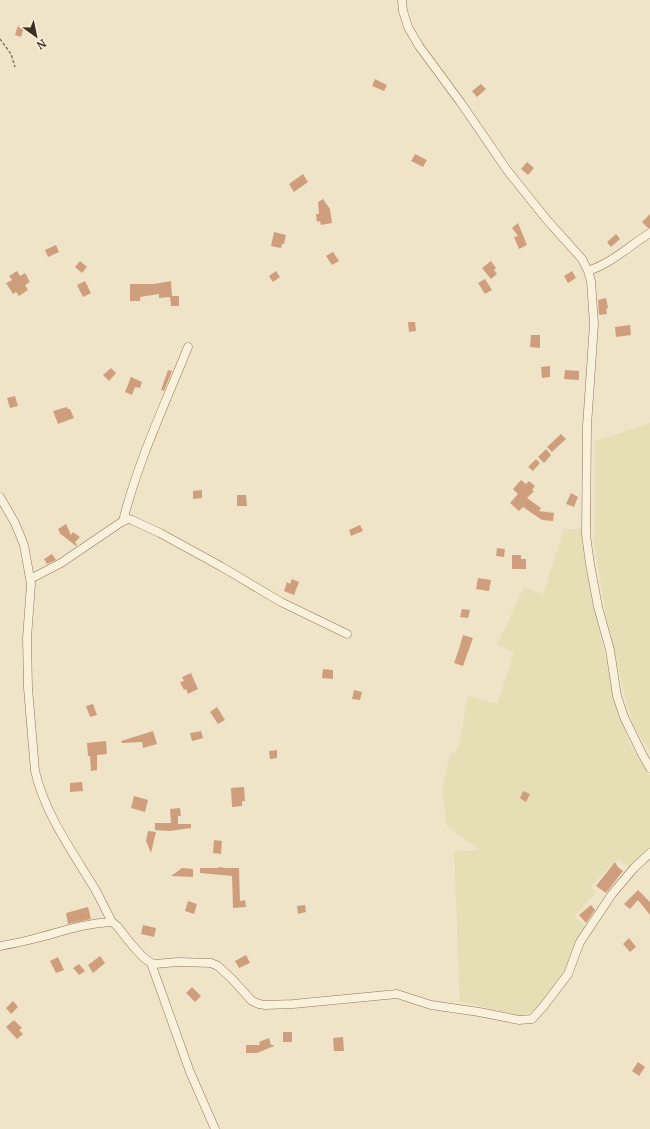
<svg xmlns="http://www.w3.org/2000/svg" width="650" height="1129" viewBox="0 0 650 1129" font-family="'PT Serif',serif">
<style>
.farmland{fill:#e6deb5}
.building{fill:#cf9f7d}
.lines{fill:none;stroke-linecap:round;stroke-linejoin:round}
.street-casing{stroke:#8d765c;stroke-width:9}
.path{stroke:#8d765c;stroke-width:1.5;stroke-dasharray:3 2;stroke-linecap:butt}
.street{stroke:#faf1dc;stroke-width:8}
</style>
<rect width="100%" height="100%" fill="#f0e4c8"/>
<path class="farmland" d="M650,423V752L633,725L625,696L606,615L594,542L595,514V441Z
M564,529H582L594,608L613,690L629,743L650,776V849L629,868L618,859L591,886L596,892L574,917L586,926L568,965L535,1010L519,1016L460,1001L454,851L479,850L447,826L442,788L450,755L458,749L468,696L497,704L514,653L497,645L524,587L543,594Z"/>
<path class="building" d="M18,25L24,27L21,37L15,35Z
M375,79L387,85L384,91L372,86Z
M481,84L486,89L477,97L472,91Z
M415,154L427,160L423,167L411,161Z
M527,162L534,168L528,175L521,169Z
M303,174L308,182L294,192L289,184Z
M323,199L330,209L332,223L321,225L320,221L317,222L316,214H319L318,202Z
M650,214V228H648L642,222Z
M518,223L527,245L519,249L514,237L518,236L512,228Z
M274,232L286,235L284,244H282L281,248L271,246Z
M616,234L620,239L611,247L607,242Z
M56,245L59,252L48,257L45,250Z
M333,252L339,261L332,265L326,256Z
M80,261L87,267L82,273L75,267Z
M491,261L496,268L494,270L497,274L491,279L482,268Z
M17,271L20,276L25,273L30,282L25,285L28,290L19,296L16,292L13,294L6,283L12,280L9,276Z
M276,271L280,277L273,282L269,276Z
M572,271L576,278L568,283L564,276Z
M485,279L492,290L485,294L478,283Z
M85,281L91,293L83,297L77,285Z
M171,281L172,296H179V306H171L170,297L159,298V294L140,297V301H130V284H154Z
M606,298L608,308L606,309L607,314L599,315L598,300Z
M408,322H415L416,331L409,332Z
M630,325L631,335L616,337L615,327Z
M531,335H540V348L530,347Z
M550,366V377L542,378L541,367Z
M111,368L116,373L109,381L103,375Z
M168,370L172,371L164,391L161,390Z
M565,370L579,371V380L564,379Z
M131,377L142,382L140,388L135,387L132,395L125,392Z
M15,396L18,406L10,408L7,398Z
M67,407L68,409H70L74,418L58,424L53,411Z
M561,434L566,439L552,452L547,447Z
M546,449L551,455L544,463L538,457Z
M536,459L540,463L533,471L528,467Z
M521,480L526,484L529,481L535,486L532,490L534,491L527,498L541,508L539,511L554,513L553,521L542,520L523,507L519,511L510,503L518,494L513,489Z
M202,490V498L193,499V491Z
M571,493L578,497L574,507L566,504Z
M237,495H246L247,506H237Z
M66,524L71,535L73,532L80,537L75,542L77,545L76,546L62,535H61L58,529Z
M360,525L363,531L351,536L349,530Z
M497,548L505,549L504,557L496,556Z
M52,554L56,560L47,564L44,559Z
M512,555H521V559H526V569H512Z
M478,578L491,580L489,591L476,589Z
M292,579L299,582L294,595L284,591L287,582L290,584Z
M462,609L470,610L468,618L460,617Z
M463,635L473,638L463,666L454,663L459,649Z
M323,669L333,670V679L322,678Z
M191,673L198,689L188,694L186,689L184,690L180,682L184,681L182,677Z
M354,690L362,692L360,700L352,699Z
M93,704L97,715L90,717L86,706Z
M217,707L225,720L218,724L210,712Z
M153,731L157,744L143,748L142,742L122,743L121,741Z
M201,731L203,738L192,741L190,733Z
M106,741L107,754L97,755V770L91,771L90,756H88L87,743Z
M277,750V758L270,759L269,751Z
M82,782L83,791L70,792V783Z
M244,787L245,801H242V806L232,807L231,788Z
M523,791L530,794L526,802L520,798Z
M134,796L148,800L145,812L131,808Z
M180,808L181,816H178V824H191V828L170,831L155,830V823H171L170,809Z
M148,831L156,832L151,853L146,841Z
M214,840L222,841L221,854L213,853Z
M615,862L618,867L623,871L606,893L596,886Z
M218,867L227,868H239L240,901L245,900L246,907L233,908L232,876L200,873V868H218Z
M182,868L193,869V877L171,876Z
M638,890L650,902V915L638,900L630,909L624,904Z
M188,901L197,904L194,914L185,911Z
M305,905L306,912L298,914L297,906Z
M591,905L595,910L586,923L579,915Z
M88,907L91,919L68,924L66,913Z
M143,925L156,928L154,937L141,934Z
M629,938L636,947L630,952L623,944Z
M246,955L250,963L239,968L235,961Z
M100,956L105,963L93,973L88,965Z
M58,957L64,970L56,973L50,961Z
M79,964L85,971L79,975L73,968Z
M192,987L201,996L195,1002L186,993Z
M13,1001L18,1007L11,1014L6,1008Z
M14,1020L22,1028L19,1030L23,1034L17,1039L6,1027Z
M283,1032H292V1042H283Z
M343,1037L344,1051H334L333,1038Z
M269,1038L271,1045H274V1046L257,1053H246V1045H260L259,1042Z
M638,1062L645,1067L639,1076L632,1071Z"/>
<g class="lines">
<defs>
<path id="street" d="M402,0L403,11L408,27L419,46L461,103L507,170L547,220L582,259L588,271L591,281L594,324L587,426L586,535L590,564L598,607L610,650L617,696L624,717L642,754L650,768
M588,271C612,263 629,246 650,233
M0,497L15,523L24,545L31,584L27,638L28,688L35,771C45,814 72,851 95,889C101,900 106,911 112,922
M123,521C138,461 165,404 188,347
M30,577H34L61,563L123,521L129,519L132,520L160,533L222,567L281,602L347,634
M0,946C11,944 22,942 33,939C61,932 83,923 112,922L117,926L132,945L143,957L151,963L155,964L178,962L211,963L218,966L233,980L252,1001L259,1004L265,1005L293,1004L397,994L431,1005L479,1012L519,1020L532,1019L543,1007L568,974L580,942L612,894L634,868L650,853
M151,963L190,1072L215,1129"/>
</defs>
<use href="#street" class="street-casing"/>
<path class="path" d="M0,39L11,54L15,67"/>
<use href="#street" class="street"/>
</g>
<g transform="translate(36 36) rotate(147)" stroke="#f7eed8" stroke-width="3" paint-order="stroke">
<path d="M0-3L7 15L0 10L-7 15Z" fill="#3d2e20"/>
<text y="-6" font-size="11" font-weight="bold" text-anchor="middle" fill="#3d2e20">N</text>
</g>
</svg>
